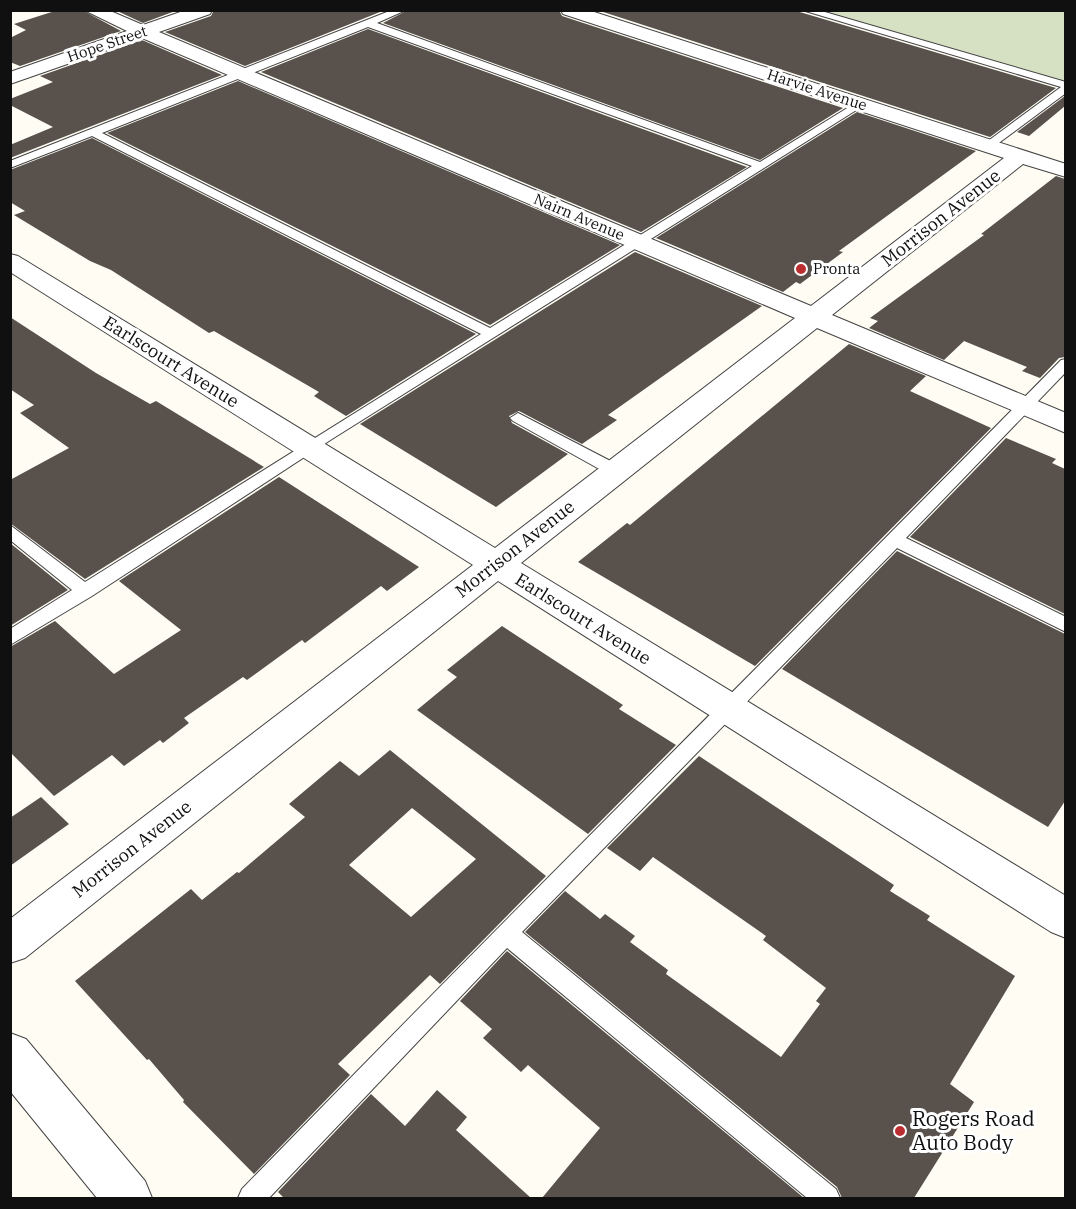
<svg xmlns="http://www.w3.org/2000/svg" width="1076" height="1209" viewBox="0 0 1076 1209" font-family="'IBM Plex Serif',serif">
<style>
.cemetery{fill:#d6e1c4}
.building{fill:#58514c;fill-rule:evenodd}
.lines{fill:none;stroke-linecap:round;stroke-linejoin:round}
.service-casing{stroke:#434343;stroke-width:2}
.minor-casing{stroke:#434343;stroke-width:2}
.service{fill:#fff;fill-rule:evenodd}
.minor{fill:#fff;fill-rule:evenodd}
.poi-dot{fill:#ba2d30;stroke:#fff;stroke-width:2}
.labels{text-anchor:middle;stroke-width:6;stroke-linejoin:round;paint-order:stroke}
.far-street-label{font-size:15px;fill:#101010;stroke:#fff}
.far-poi-label{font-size:15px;fill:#101010;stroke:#fff;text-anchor:start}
.street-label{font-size:18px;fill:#101010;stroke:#fff}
.near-poi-label{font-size:21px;fill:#101010;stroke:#fff;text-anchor:start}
</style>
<rect width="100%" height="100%" fill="#fefcf3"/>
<path class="cemetery" d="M818,11H1065V82Z"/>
<path class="building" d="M58,10H82L121,31L20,66L10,62V38L26,30L14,24Z
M115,10H178L143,23Z
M214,10H385L245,66L165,32L211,16Z
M408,10H559L562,16L843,108L760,160L383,23Z
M597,10H793L1056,88L990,137Z
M368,29L747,167L641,232L261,72Z
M142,40L222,75L10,158V145L53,127L10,105V99L53,82L40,76Z
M238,81L620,245L490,325L107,133Z
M1065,96V106L1029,136L1017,132Z
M857,112L976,151L839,251L843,252L800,284L796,282L783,292L656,238Z
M92,138L476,334L346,416L314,396L319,392L214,331L209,333L111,270L90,261L14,215L25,211L10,202V170Z
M1056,176L1065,179V357L1059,358L1040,378L1022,371L1027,367L964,341L944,360L869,328L878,321L870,318L984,235L981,234Z
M635,252L762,306L608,415L617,420L582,444L519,411L509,416L512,423L568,454L496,507L360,424Z
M10,317L96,373L150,404L156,401L264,467L85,579L10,523V480L69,448L20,413L34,405L10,389Z
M849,344L926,376L910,391L991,428L755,666L578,562L627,523L630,525Z
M1006,438L1056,459L1052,463L1065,469V614L910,537Z
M279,477L419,567L387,591L381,586L305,643L302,640L247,680L243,677L184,718L189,723L163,743L160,740L124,766L112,755L54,796L10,752V647L55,621L114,674L181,630L119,581Z
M10,543L68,590L10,626Z
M897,551L1065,634V801L1048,827L782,669Z
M502,626L623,705L619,709L676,745L588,834L417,710L457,677L447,670Z
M390,750L546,876L440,984L430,975L338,1064L350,1075L254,1174L183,1102L184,1100L149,1059L147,1060L75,981L191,889L202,900L237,872L239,873L305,817L289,804L340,761L359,776ZM412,808L476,859L411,917L349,865Z
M699,756L894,885L890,891L930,916L927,920L1015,976L950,1084L974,1102L914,1198H842L837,1187L525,932L565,891L600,919L605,914L635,936L630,942L668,970L666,974L781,1057L820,1004L816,1001L826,988L763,940L766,936L653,857L640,871L607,848Z
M41,797L69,824L10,866V818Z
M507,951L804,1198H542L600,1128L528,1065L521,1072L483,1038L492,1029L460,1001Z
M437,1090L467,1117L456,1130L531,1198H284L278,1192L371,1094L405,1126Z"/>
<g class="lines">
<defs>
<path id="service" d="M392,10H406L377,23L760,162L857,102L866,104L332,439L92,596L10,645V629L72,590L10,540V525L85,582L481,334L92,136L10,168V161ZM368,27L752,166L490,328L102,133Z
M802,10H818L1066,82V93L992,148H984V144L1061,87Z
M1066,359V372L906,538L1066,617V632L897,548L522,932L836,1189L840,1198H807L507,948L269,1198H238L242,1189C513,910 789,637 1061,360Z
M518,413L622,467L624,471L622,475H610L513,421L510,418Z"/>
<path id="minor" d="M84,10H108L143,25L186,10H212L210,14L159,32L811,306L1004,158L563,14L561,10H588L1066,164V177L1023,164L832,315L1066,413V433L817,328L521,563L1066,896V938L1051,932L498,581L25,958L10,963V919L473,565L10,272V254L18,256L495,548L795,318L142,38L10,84V72L127,31Z
M10,1033L26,1039L145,1181L152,1198H97L10,1091Z"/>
</defs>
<use href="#service" class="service-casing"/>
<use href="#minor" class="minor-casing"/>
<use href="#service" class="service"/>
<use href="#minor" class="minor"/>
</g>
<g class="poi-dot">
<circle cx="801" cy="269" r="6"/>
<circle cx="900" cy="1131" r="6"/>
</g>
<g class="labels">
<g class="far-street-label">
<text transform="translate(107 44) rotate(-19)" y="5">Hope Street</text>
<text transform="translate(817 90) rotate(18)" y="5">Harvie Avenue</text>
<text transform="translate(579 217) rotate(23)" y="5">Nairn Avenue</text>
</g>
<g class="far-poi-label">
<text x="813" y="274">Pronta</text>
</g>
<g class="street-label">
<text transform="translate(941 218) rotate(-38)" y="6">Morrison Avenue</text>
<text transform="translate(171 362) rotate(32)" y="6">Earlscourt Avenue</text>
<text transform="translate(515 549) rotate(-38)" y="6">Morrison Avenue</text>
<text transform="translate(583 619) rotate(32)" y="6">Earlscourt Avenue</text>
<text transform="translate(132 849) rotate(-38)" y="6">Morrison Avenue</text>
</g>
<g class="near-poi-label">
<text x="912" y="1126">Rogers Road<tspan x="912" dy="24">Auto Body</tspan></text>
</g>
</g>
<rect width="1076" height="1209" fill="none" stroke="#101010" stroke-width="24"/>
</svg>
